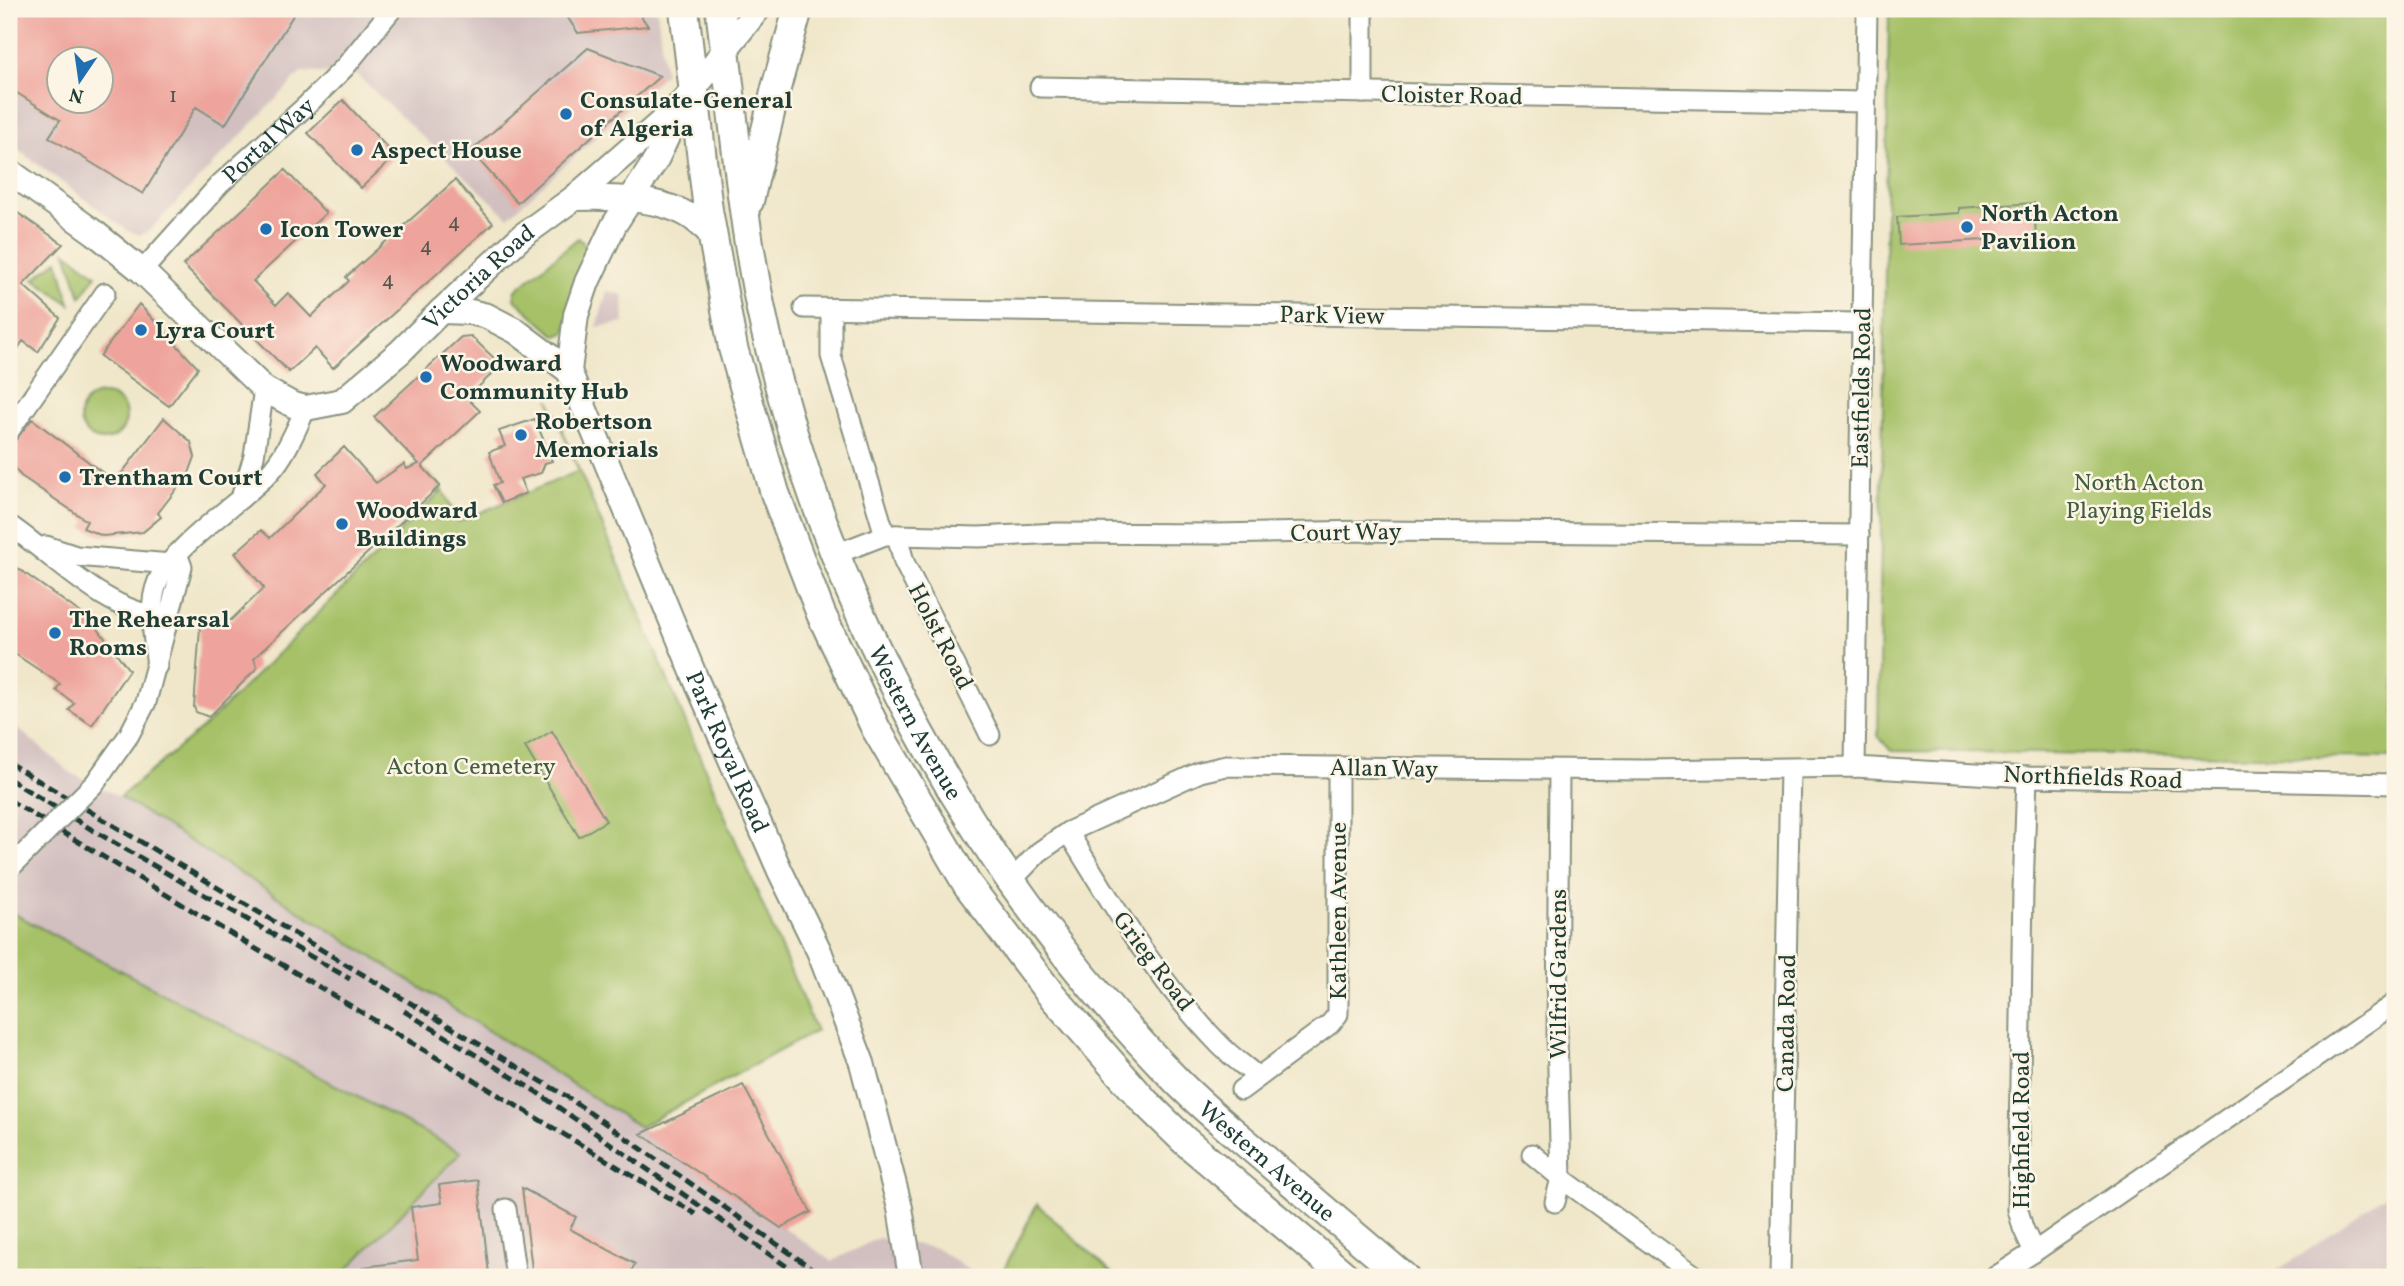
<svg xmlns="http://www.w3.org/2000/svg" width="2404" height="1286" viewBox="0 0 2404 1286" font-family="Vollkorn,serif">
<style>
.industrial{fill:#d2bfc0;fill-rule:evenodd}
.green{fill:#a6c168;stroke:#627f4e;stroke-width:2}
.building{fill:#eea49c;fill-rule:evenodd}
.lines{fill:none;stroke-linecap:round;stroke-linejoin:round}
.minor-casing{stroke:#88927f;stroke-width:23}
.major-casing{stroke:#88927f;stroke-width:28}
.highway-casing{stroke:#88927f;stroke-width:32}
.minor{stroke:#fff;stroke-width:19}
.major{stroke:#fff;stroke-width:24}
.highway{stroke:#fff;stroke-width:28}
.rail{stroke:#1f3d34;stroke-width:5;stroke-dasharray:10 5;stroke-linecap:butt}
.minor-bridge-casing{stroke:#88927f;stroke-width:23;stroke-linecap:butt}
.minor-bridge{stroke:#fff;stroke-width:19}
.poi-dot{fill:#1f6fb2;stroke:#fcf5e5;stroke-width:2.5}
.labels{text-anchor:middle;stroke-width:5;stroke-linejoin:round;paint-order:stroke}
.number-label{font-size:21px;fill:#53574e}
.street-label{font-size:24px;fill:#1f3d34;stroke:#fcf5e5}
.poi-label{font-size:24px;font-weight:bold;fill:#1f3d34;stroke:#fcf5e5;text-anchor:start}
.park-label{font-size:24px;fill:#415e41;stroke:#fcf5e5}
</style>
<rect width="100%" height="100%" fill="#fcf5e5"/>
<filter id="ink" filterUnits="userSpaceOnUse"><feTurbulence type="fractalNoise" baseFrequency=".0143" numOctaves="2"/><feDisplacementMap in="SourceGraphic" scale="14" xChannelSelector="R" yChannelSelector="G"/><feConvolveMatrix kernelMatrix="1 2 1 2 8 2 1 2 1" color-interpolation-filters="sRGB"/></filter>
<filter id="wash" filterUnits="userSpaceOnUse"><feTurbulence type="fractalNoise" baseFrequency=".00686" numOctaves="4" result="noise"/><feDisplacementMap in="SourceGraphic" scale="28" xChannelSelector="R" yChannelSelector="G"/><feGaussianBlur stdDeviation="1.57" result="paint"/><feColorMatrix in="noise" values="0 0 0 0 0 0 0 0 0 0 0 0 0 0 0 0 0 1.4 0 .05"/><feComposite in="paint" operator="in"/></filter>
<g filter="url(#wash)">
<rect width="100%" height="100%" fill="#f0e7ca"/>
<path class="industrial" d="M9,9H657L665,74L508,217L357,75L302,72L150,230L141,235L128,231L9,143ZM60,60H102V102H60Z
M607,291L623,295L624,323L597,327Z
M9,721L71,773L120,797L640,1127L832,1261L878,1238L936,1248L979,1277H340L461,1152L9,911V886L13,866L9,868Z
M2395,1188V1277H2266L2301,1255Z"/>
<path class="green" d="M1889,9H2395V758L1891,751L1878,736Z
M578,238L590,249L565,333L556,336L514,299L516,290Z
M66,252L96,275L81,297Z
M58,260L70,304L34,279Z
M80 417a23 23 0 1 1 46 0a23 23 0 1 1-46 0Z
M549,399L816,1031L640,1127L120,797L207,724L442,490L437,493L418,471L427,472L442,488L458,522L579,471Z
M9,911L461,1152L340,1277H9Z
M1037,1204L1116,1277H1000Z"/>
<g id="blocks">
<path class="building" d="M9,9H297L225,125L196,107L143,194L49,137L60,120L9,88ZM60,60H102V102H60Z
M562,9H636L648,26L578,33Z
M588,48L660,76L517,203L471,151Z
M343,100L395,156L361,188L308,133Z
M285,170L326,213L253,281L276,305L288,293L311,317L349,281L346,277L455,180L493,223L333,368L315,348L289,372L183,265Z
M2034,203L2036,237L1899,245L1897,217L1959,213V208Z
M9,207L63,244L23,285L60,318L38,352L23,341L9,362Z
M139,304L198,368L169,406L100,356Z
M471,336L501,365L467,398L480,411L422,466L440,486L254,658L257,668L209,717L196,712L194,707L200,628L204,622L212,619L231,620L264,588L235,553L261,530L270,538L326,484L317,473L344,447L376,483L404,464L407,469L419,464L374,417L461,337Z
M164,418L191,442L195,457L189,473L158,513L161,517L143,532L103,536L83,528L87,521L21,476L13,467L9,452L14,442L32,419L115,482Z
M535,419L552,461L545,463L541,473L520,479L526,493L502,503L493,485L500,483L489,452L505,446L499,431Z
M9,562L92,621L129,670L92,725L69,710L74,703L56,690L60,684L9,650Z
M552,731L606,821L579,837L525,747Z
M743,1085L811,1212L781,1228L641,1134Z
M478,1180L489,1274L463,1277H364L363,1267L418,1260L411,1207L442,1203L439,1185Z
M522,1188L576,1217L570,1229L635,1264L628,1277H533Z"/>
</g>
</g>
<g filter="url(#ink)">
<use href="#blocks" fill-opacity="0" stroke="#88927f" stroke-width="2"/>
<g class="lines">
<defs>
<g id="minor">
<path d="M1040,87L1865,102"/>
<path d="M1363,93V9"/>
<path id="s1" d="M142,271L220,184L307,105L345,67L392,9"/>
<path d="M804,308L1861,323"/>
<path d="M831,309V356L885,535"/>
<path d="M9,431L105,293"/>
<path d="M241,498L254,456L264,389"/>
<path d="M9,525C56,557 104,611 162,617"/>
<path d="M897,535L904,562L990,735"/>
<path d="M46,546L76,556L171,564"/>
<path d="M836,554L885,535H897L979,537L1058,533L1215,534L1369,531L1859,535"/>
<path d="M157,666C154,639 147,607 158,581C174,545 240,503 269,473C286,455 296,429 306,408"/>
<path d="M1855,767L1867,9"/>
<path d="M2027,777L2023,889L2018,1210L2023,1228L2034,1252L2395,1003"/>
<path d="M95,783L129,735L146,702L182,567L177,554"/>
<path d="M1068,832C1113,906 1159,983 1221,1046C1232,1057 1246,1067 1258,1077"/>
<path d="M1010,882L1039,852L1068,832L1200,772L1226,766L1645,770L1855,767L2027,777L2395,784"/>
<path d="M1241,1090L1330,1024L1338,1014V768"/>
<path d="M1532,1154L1561,1178L1697,1277"/>
<path d="M1555,1202L1561,1178L1557,1036L1559,770"/>
<path d="M506,1209L516,1277"/>
<path d="M1780,1277L1790,769"/>
<path d="M1995,1277L2034,1252"/>
</g>
<g id="major">
<path id="s2" d="M9,171L95,233L142,271L264,389L293,405L306,408L342,401L400,352L441,311L522,236L574,198L667,117L684,101L758,9"/>
<path d="M574,198C610,197 656,197 688,215C697,220 705,229 714,236"/>
<path id="s3" d="M441,311L470,312L487,316L516,331L569,371L697,682L780,871L819,951L862,1063L900,1208L911,1277"/>
<path d="M569,371L576,315L587,282L614,225L656,160L679,111"/>
</g>
<g id="highway">
<path d="M684,9L708,210L733,348L775,493L801,562L821,614L876,729L967,884L1049,992L1145,1102L1184,1140L1346,1277"/>
<path id="s4" d="M720,9C734,115 741,223 765,328C829,608 972,870 1172,1076C1201,1107 1235,1133 1267,1161C1313,1200 1358,1239 1404,1277"/>
<path d="M749,201L776,88L798,9"/>
</g>
</defs>
<use href="#minor" class="minor-casing"/>
<use href="#major" class="major-casing"/>
<use href="#highway" class="highway-casing"/>
<use href="#minor" class="minor"/>
<use href="#major" class="major"/>
<use href="#highway" class="highway"/>
<path class="rail" d="M9,763L566,1096L824,1277
M9,779L94,831L350,979
M9,800L696,1214
M404,1011L535,1091L802,1277"/>
<defs>
<path id="minor-bridge" d="M13,865L95,783"/>
</defs>
<use href="#minor-bridge" class="minor-bridge-casing"/>
<use href="#minor-bridge" class="minor-bridge"/>
</g>
</g>
<g class="poi-dot">
<circle cx="566" cy="114" r="7"/>
<circle cx="357" cy="150" r="7"/>
<circle cx="1967" cy="227" r="7"/>
<circle cx="266" cy="229" r="7"/>
<circle cx="141" cy="330" r="7"/>
<circle cx="426" cy="377" r="7"/>
<circle cx="521" cy="435" r="7"/>
<circle cx="65" cy="477" r="7"/>
<circle cx="342" cy="524" r="7"/>
<circle cx="55" cy="633" r="7"/>
</g>
<g class="labels">
<g class="number-label">
<text x="173" y="102">1</text>
<text x="454" y="228">4</text>
<text x="426" y="252">4</text>
<text x="388" y="286">4</text>
</g>
<g class="street-label">
<text transform="translate(1452 95) rotate(1)" y="8">Cloister Road</text>
<text dy="8" stroke="none"><textPath href="#s1" startOffset="182">Portal Way</textPath></text>
<text dy="8" stroke="none"><textPath href="#s2" startOffset="604">Victoria Road</textPath></text>
<text transform="translate(1332 315) rotate(1)" y="8">Park View</text>
<text transform="translate(1861 388) rotate(-89)" y="8">Eastfields Road</text>
<text transform="translate(1346 532) rotate(-1)" y="8">Court Way</text>
<text transform="translate(941 636) rotate(63)" y="8">Holst Road</text>
<text dy="8" stroke="none"><textPath href="#s4" startOffset="746">Western Avenue</textPath></text>
<text dy="8" stroke="none"><textPath href="#s3" startOffset="558">Park Royal Road</textPath></text>
<text transform="translate(1384 768) rotate(1)" y="8">Allan Way</text>
<text transform="translate(2093 777) rotate(2)" y="8">Northfields Road</text>
<text transform="translate(1338 911) rotate(-90)" y="8">Kathleen Avenue</text>
<text transform="translate(1154 961) rotate(53)" y="8">Grieg Road</text>
<text transform="translate(1558 974) rotate(-90)" y="8">Wilfrid Gardens</text>
<text transform="translate(1786 1023) rotate(-89)" y="8">Canada Road</text>
<text transform="translate(2021 1130) rotate(-90)" y="8">Highfield Road</text>
<text dy="8" stroke="none"><textPath href="#s4" startOffset="1312">Western Avenue</textPath></text>
</g>
<g class="poi-label">
<text x="580" y="108">Consulate-General<tspan x="580" dy="28">of Algeria</tspan></text>
<text x="371" y="158">Aspect House</text>
<text x="1981" y="221">North Acton<tspan x="1981" dy="28">Pavilion</tspan></text>
<text x="280" y="237">Icon Tower</text>
<text x="155" y="338">Lyra Court</text>
<text x="440" y="371">Woodward<tspan x="440" dy="28">Community Hub</tspan></text>
<text x="535" y="429">Robertson<tspan x="535" dy="28">Memorials</tspan></text>
<text x="79" y="485">Trentham Court</text>
<text x="356" y="518">Woodward<tspan x="356" dy="28">Buildings</tspan></text>
<text x="69" y="627">The Rehearsal<tspan x="69" dy="28">Rooms</tspan></text>
</g>
<g class="park-label">
<text x="2139" y="490">North Acton<tspan x="2139" dy="28">Playing Fields</tspan></text>
<text x="471" y="774">Acton Cemetery</text>
</g>
</g>
<rect width="2404" height="1286" fill="none" stroke="#fcf5e5" stroke-width="35"/>
<g transform="translate(80 80) rotate(193)"><circle r="33" fill="#fcf5e5" stroke="#a4ab9e" stroke-width="2"/>
<path d="M0-5L12 26L0 18L-12 26Z" fill="#1f6fb2"/>
<text y="-10" font-size="19" font-weight="bold" text-anchor="middle" fill="#1f3d34">N</text>
</g>
</svg>
